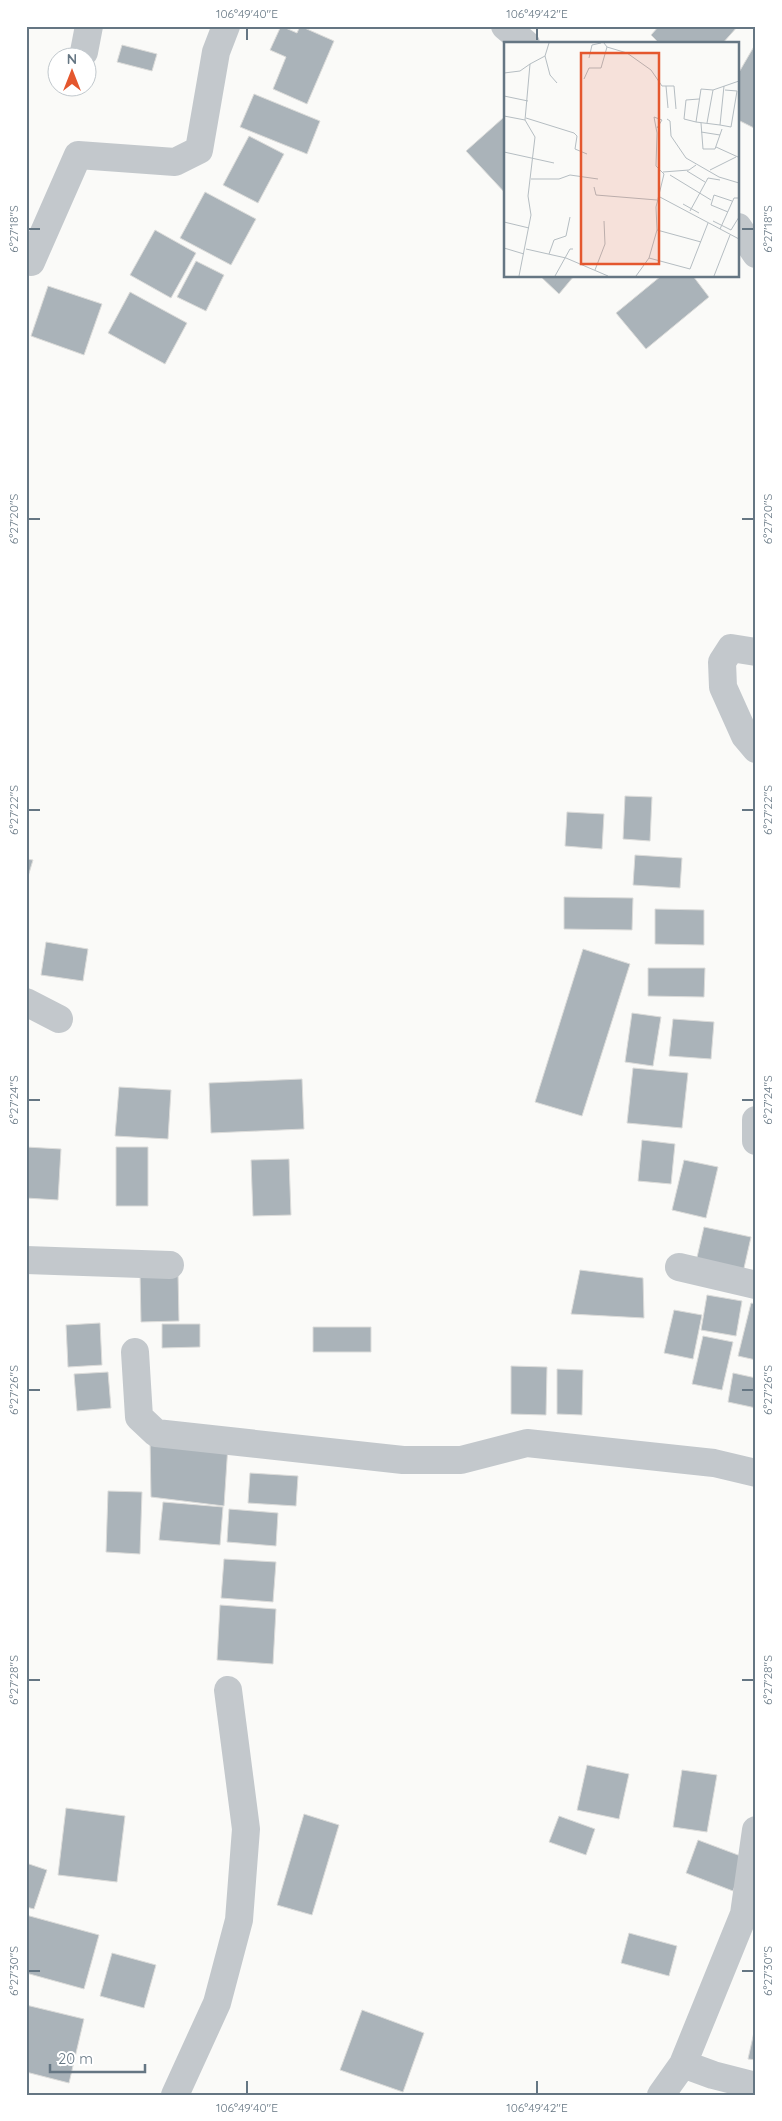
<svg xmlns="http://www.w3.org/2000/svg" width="782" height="2121" viewBox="0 0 782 2121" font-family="Quicksand,sans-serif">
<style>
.building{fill:#aab3b9;stroke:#dcdcda}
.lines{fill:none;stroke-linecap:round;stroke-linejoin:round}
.minor{stroke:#c3c8cc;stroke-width:28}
.ticks{fill:none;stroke:#657683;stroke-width:2}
.inset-road{fill:none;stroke:#b5bdc2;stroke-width:1}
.view{fill:#e4572e;fill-opacity:0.15;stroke:#e4572e;stroke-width:2.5}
.inset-edge{fill:none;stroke:#657683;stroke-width:2.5}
.neatline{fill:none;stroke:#657683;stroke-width:2}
.ticks-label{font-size:12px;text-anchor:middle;fill:#657683}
</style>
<rect width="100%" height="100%" fill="#fafaf8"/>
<path class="building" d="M281,26L297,33L300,26L334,41L307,104L273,89L286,57L270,50Z
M659,26H738L722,44H660L651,35Z
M756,43V125L754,128L738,120V74Z
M122,45L157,54L152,71L117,62Z
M254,94L320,121L307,154L240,127Z
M503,118L506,121V194L466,151Z
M249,136L284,154L258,203L223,185Z
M205,192L256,219L231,265L180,238Z
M155,230L196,253L171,298L130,275Z
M196,261L224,275L206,311L177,297Z
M540,276H574L559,294Z
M661,276H693L709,297L646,349L616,313Z
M48,286L102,304L84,355L31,336Z
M130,292L187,323L165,364L108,333Z
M625,796L652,797L650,841L623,839Z
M567,812L604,814L602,849L565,846Z
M635,855L682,858L680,888L633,885Z
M26,859L33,860L26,883Z
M564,897L633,898L632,930L564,929Z
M655,909L704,910V945L655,944Z
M46,942L88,949L83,981L41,975Z
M583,949L630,964L582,1116L535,1102Z
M648,968H705L704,997L648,996Z
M632,1013L661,1017L653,1066L625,1062Z
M673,1019L714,1022L711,1059L669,1056Z
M633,1068L688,1073L682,1128L627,1123Z
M302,1079L304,1129L211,1133L209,1083Z
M119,1087L171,1090L168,1139L115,1136Z
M642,1140L675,1144L671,1184L638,1181Z
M26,1147L61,1149L58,1200L26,1198Z
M116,1147H148V1206H116Z
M289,1159L291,1215L253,1216L251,1160Z
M684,1160L718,1167L706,1218L672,1210Z
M704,1227L751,1237L742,1277L695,1266Z
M580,1270L643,1278L644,1318L571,1314Z
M178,1273L179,1321L141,1322L140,1274Z
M707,1295L742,1301L736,1336L701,1330Z
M751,1303L756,1304V1360L738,1356Z
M674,1310L702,1315L693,1359L664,1353Z
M100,1323L102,1365L68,1367L66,1325Z
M162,1324H200V1347L162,1348Z
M313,1327H371V1352H313Z
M703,1336L733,1342L722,1390L692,1384Z
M511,1366L547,1367L546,1415L511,1414Z
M557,1369L583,1370L582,1415L557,1414Z
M108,1372L111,1408L77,1411L74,1374Z
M733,1373L756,1378V1408L728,1402Z
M150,1440L228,1445L224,1506L151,1497Z
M250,1473L298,1476L296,1506L248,1503Z
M108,1491L142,1492L140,1554L106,1552Z
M163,1502L223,1507L220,1545L159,1540Z
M229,1509L278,1513L276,1546L227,1542Z
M224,1559L276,1562L273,1602L221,1598Z
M220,1605L276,1609L273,1664L217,1660Z
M587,1765L629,1774L619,1819L577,1810Z
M682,1770L717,1775L707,1832L673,1827Z
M66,1808L125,1816L117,1882L58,1875Z
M304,1814L339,1825L312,1915L277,1905Z
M559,1816L595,1829L586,1855L549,1842Z
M698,1840L746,1858L733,1891L686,1873Z
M26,1863L47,1870L34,1909L26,1907Z
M26,1915L99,1935L84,1989L26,1973Z
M629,1933L677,1946L669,1976L621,1963Z
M112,1953L156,1965L144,2008L100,1996Z
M26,2005L84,2019L69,2083L26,2072Z
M362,2010L424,2033L403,2092L340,2070Z
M756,2023V2060L748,2059Z"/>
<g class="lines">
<path class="minor" d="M505,26L526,44
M84,52L89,26
M738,227L756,254
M31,262L78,155L175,162L199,150L216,52L226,26
M756,652L731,648L722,662L723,687L745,736L756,749
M26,1002L59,1019
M756,1120V1141
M26,1260L170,1265
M679,1267L756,1285
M135,1352L139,1417L156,1433L403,1460H461L527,1443L714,1463L756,1473
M683,2064L713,2075L756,2086
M175,2095L217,2003L239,1920L246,1829L228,1690
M661,2095L683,2064L744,1914L756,1830"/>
</g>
<path class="ticks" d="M247,28V40M537,28V40M28,229H40M742,229H754M28,519H40M742,519H754M28,810H40M742,810H754M28,1100H40M742,1100H754M28,1390H40M742,1390H754M28,1680H40M742,1680H754M28,1971H40M742,1971H754M247,2081V2094M537,2081V2094"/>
<g transform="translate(504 42)">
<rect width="235" height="235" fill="#fafaf8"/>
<path class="inset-road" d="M103,5L123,11L147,28L158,44H170L172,67M41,14L46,33L53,41M85,16L88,3L97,1M0,31L16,29L26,22M80,37L85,26H97L103,5L100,1M162,44L164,66M220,44L216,83L227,85L233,49L221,48M0,54L24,59M0,74L21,78M22,76L70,91L73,94L71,107L83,112M163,77L166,79L167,94L182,116L215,135L235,141M192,80L180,77L182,58L195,57M197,81L199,107H211L218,87M203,81L209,48M216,83L192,80L197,47L209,48L235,39M197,90L216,93M212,105L234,115M0,110L50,121M206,128L232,115M183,129L201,140M159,130L185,128L192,123M166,133L207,158M27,137H55L66,133L94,137M90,145L92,153L153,158M154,154L235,197M179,162L195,171M186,169L204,136L216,138M224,170L207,163L210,153L228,159M209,179L227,188L235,175M0,180L25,186M216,187L230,156H235M153,188L197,200M0,206L20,212M22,207L62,216L104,234M45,212L50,198L62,194L66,175M145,216L186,227L204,181M91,228L101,202L100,179M15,234L27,173L24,154L31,95L21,78L26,22L41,14L45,1M51,234L66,207H69M132,234L145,216L153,188L152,165L160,132L152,124L153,91L150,75L158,78L153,86M210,234L226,193"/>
<path class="view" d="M77,11H155V222H77Z"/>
<rect width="235" height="235" class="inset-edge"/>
</g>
<rect width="782" height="2121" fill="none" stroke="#ffffff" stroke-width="55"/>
<g transform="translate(72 72)"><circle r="24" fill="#ffffff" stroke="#c1c8cd"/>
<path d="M0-4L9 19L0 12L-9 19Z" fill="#e4572e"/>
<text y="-8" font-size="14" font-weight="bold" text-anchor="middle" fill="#657683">N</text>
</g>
<path d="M50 2064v8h95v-8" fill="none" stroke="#657683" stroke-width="2.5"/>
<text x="58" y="2064" font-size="15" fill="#657683" stroke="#ffffff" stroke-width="4" paint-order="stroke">20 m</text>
<rect x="28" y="28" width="726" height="2066" class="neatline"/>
<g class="ticks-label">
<text x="247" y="18">106°49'40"E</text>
<text x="537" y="18">106°49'42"E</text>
<text transform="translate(14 229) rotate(-90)" y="4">6°27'18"S</text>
<text transform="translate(768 229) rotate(-90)" y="4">6°27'18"S</text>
<text transform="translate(14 519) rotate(-90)" y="4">6°27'20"S</text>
<text transform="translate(768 519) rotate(-90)" y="4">6°27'20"S</text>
<text transform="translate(14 810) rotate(-90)" y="4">6°27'22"S</text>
<text transform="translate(768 810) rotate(-90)" y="4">6°27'22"S</text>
<text transform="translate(14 1100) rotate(-90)" y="4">6°27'24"S</text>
<text transform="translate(768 1100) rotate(-90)" y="4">6°27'24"S</text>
<text transform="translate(14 1390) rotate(-90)" y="4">6°27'26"S</text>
<text transform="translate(768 1390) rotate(-90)" y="4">6°27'26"S</text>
<text transform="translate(14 1680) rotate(-90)" y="4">6°27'28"S</text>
<text transform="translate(768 1680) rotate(-90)" y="4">6°27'28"S</text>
<text transform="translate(14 1971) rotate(-90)" y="4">6°27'30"S</text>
<text transform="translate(768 1971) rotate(-90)" y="4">6°27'30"S</text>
<text x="247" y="2112">106°49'40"E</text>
<text x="537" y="2112">106°49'42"E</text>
</g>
</svg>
